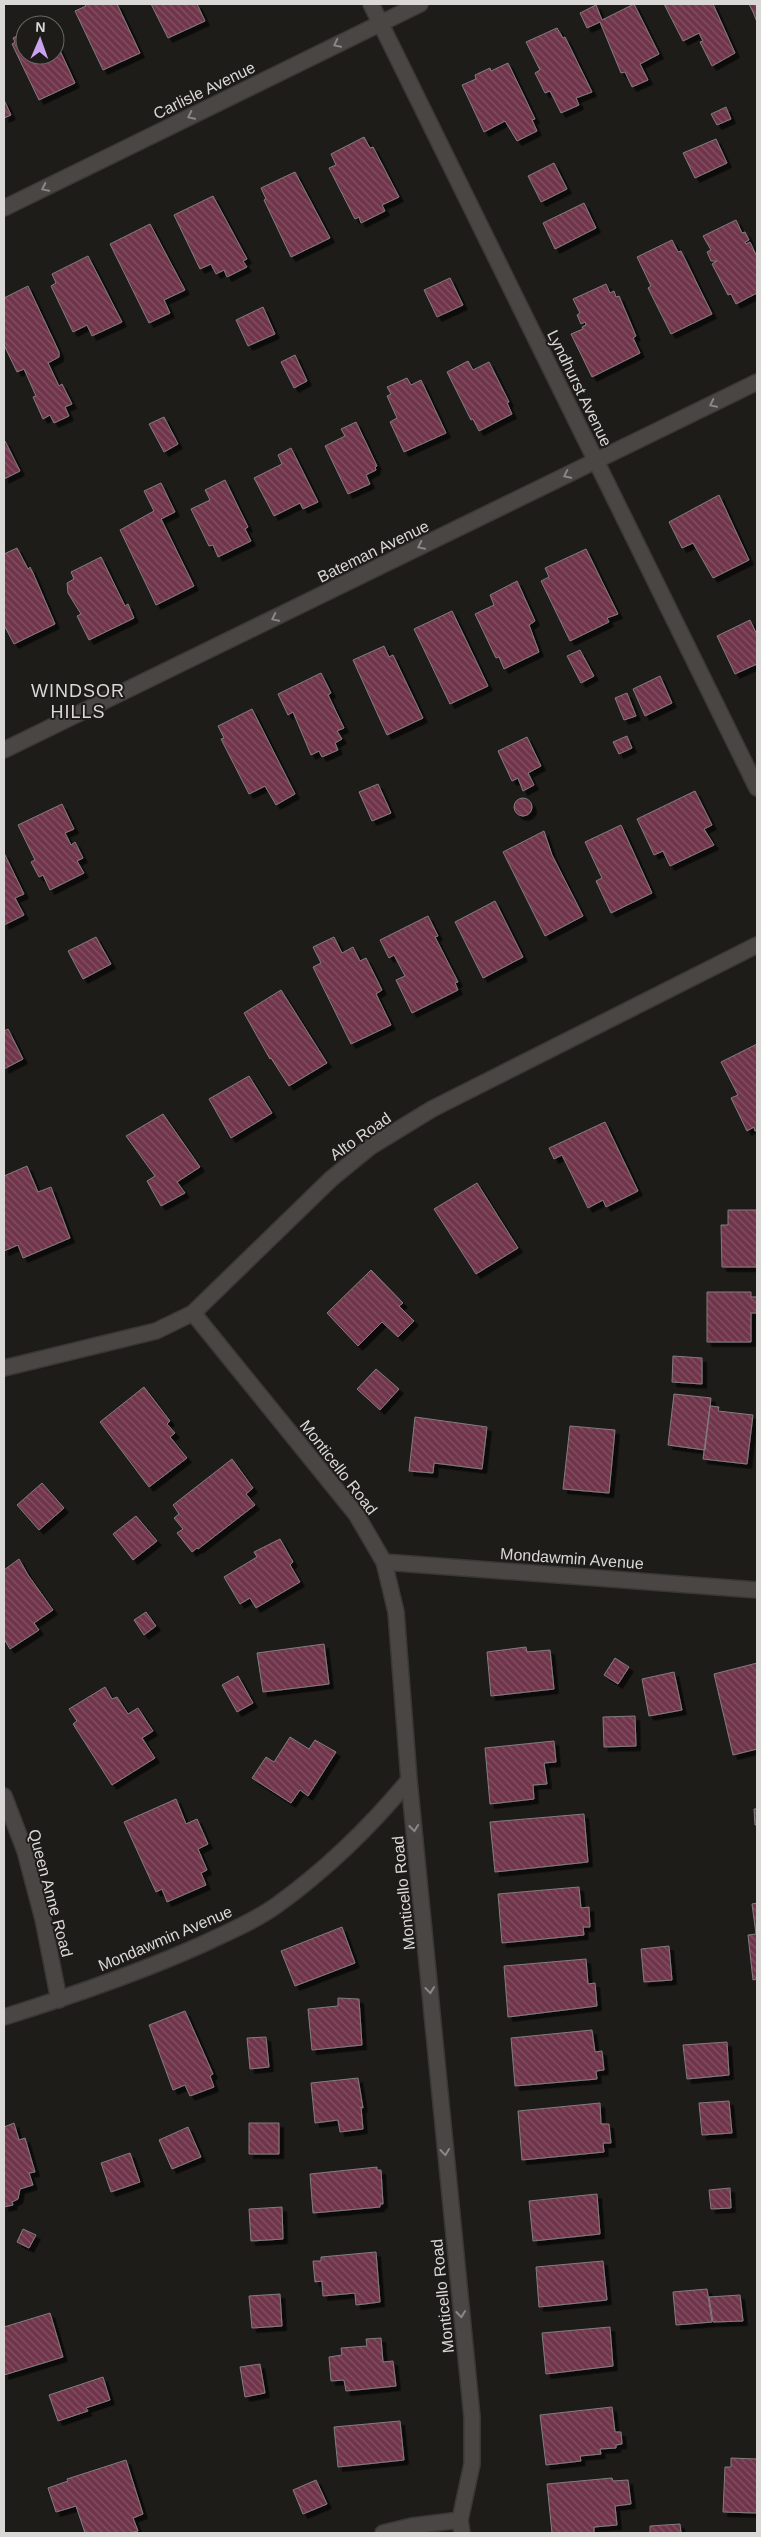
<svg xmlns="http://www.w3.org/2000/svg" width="761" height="2537" viewBox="0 0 761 2537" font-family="Helvetica,sans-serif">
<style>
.building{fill:url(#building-back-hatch);stroke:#827d7f;filter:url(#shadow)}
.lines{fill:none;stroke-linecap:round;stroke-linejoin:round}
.minor-casing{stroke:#3a3837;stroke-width:18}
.minor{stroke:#494644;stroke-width:15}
.oneway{stroke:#8a8886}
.labels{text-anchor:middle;stroke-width:4;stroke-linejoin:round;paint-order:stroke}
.street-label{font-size:16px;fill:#dad8d7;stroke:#1e1c19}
.neighbourhood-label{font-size:18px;letter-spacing:1px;fill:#dad8d7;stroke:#1e1c19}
</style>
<defs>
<pattern id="building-back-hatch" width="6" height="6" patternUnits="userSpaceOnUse" patternTransform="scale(1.25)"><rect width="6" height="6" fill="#70364b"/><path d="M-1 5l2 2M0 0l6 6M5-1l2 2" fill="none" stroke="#845264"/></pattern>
<filter id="shadow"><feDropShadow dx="4.5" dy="4.5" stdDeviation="0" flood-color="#0009"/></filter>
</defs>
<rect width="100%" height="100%" fill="#1e1c19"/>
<path class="building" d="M84,4H117L140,53L103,70L75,11L86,6Z
M151,4H197L205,21L168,38Z
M634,4L659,54L640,64L648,80L632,87L625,72L621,73L600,22L587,28L580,13L596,5L602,20Z
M664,4H713L735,53L712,66L700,42L703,41L699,33L683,41Z
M749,4H757V22L753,12Z
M45,18L48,25L33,24Z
M557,28L563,38L565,37L592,92L576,98L579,105L561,113L550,91L545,93L535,73L540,70L526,42Z
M25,32V55H55V40L75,83L39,100L12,44L15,42L13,38Z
M508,63L535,119L532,120L537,131L517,141L505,121L484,132L462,85L476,79L475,75L490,68L491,71Z
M4,100L11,115L4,118Z
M726,107L731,119L717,125L711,114Z
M364,137L370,148L373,147L399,197L382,205L385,211L361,223L359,217L355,219L329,168L336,165L331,154Z
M716,139L727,163L695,178L683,153Z
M554,163L567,189L541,202L528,176Z
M295,172L330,238L291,257L264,200L266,199L261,188Z
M213,196L247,259L243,261L247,267L227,277L224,270L216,274L211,264L200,269L174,215Z
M584,203L596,228L555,249L543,223Z
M736,220L742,233L745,232L749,240L745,242L746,244L750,242L757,257V293L736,304L731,294L728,295L712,264L717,261H711L707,252L711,250L703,236Z
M150,224L185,290L164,300L170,313L149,323L110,244Z
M672,240L678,252L681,251L712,314L671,334L648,288L651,286L637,257Z
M88,256L122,322L92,336L87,325L73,332L51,286L56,283L52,274Z
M450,278L463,305L437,317L424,290Z
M606,284L610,293L614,291L616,297L619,296L636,336L633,338L640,353L592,377L571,334L583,329L582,327L586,325L585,322L581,324L577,315L580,313L573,299Z
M28,286L59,352V357L48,363L59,386L62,384L72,404L65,407L69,416L54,423L50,415L43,419L33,397L36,396L24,369L17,372L4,345V298Z
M263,307L275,334L248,346L236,320Z
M295,355L307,381L294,388L281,362Z
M468,361L473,370L489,362L509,402L507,403L512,414L479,431L473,419L471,420L447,372Z
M407,378L411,385L421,380L446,433L404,452L390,422L397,418L387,396L391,394L387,387Z
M164,417L178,444L164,452L149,424Z
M356,422L377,466L375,467L376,470L366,475L370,484L348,494L325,446L345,436L341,429Z
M5,441L20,471L4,479V442Z
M291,448L318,502L303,509L300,503L274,516L254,478L282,464L278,455Z
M225,480L248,527L245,529L251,541L218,557L213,545L209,546L191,509L210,500L205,490Z
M161,483L175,512L161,519L194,586L156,605L120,530L154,511L144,491Z
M719,495L749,560L713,578L693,543L682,548L669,522Z
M17,548L28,569L30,567L33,573L55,624L14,644L4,625V554Z
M586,549L618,614L607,618L609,622L570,641L541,581L549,577L545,568Z
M101,557L125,606L128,604L134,618L89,640L77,616L81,614L68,593L67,583L74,579L71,572Z
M517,581L535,621L529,625L539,652L504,669L499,657L496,658L475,614L494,605L490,595Z
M452,611L488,686L450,704L414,629Z
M750,620L757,635V664L735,674L717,636Z
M384,646L389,657L393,655L423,718L387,735L353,660Z
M580,650L594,676L581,683L567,656Z
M321,673L331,693L328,695L344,728L337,731L342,739L335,743L338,750L322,757L319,751L311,755L293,712L288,715L278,694Z
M660,676L672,703L645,716L633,689Z
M627,693L636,716L624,720L615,698Z
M252,709L295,794L276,805L265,786L249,794L221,739L224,738L218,726Z
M627,736L632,748L619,754L613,742Z
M527,737L541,766L528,773L534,785L523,791L518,778L512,781L498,751Z
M378,784L391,813L372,821L359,792Z
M695,791L712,825L704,829L714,845L670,866L663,851L654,855L637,819Z
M514 807a9 9 0 1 1 18 0a9 9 0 1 1-18 0Z
M62,804L74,829L65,833L71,845L75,842L83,858L77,861L84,873L50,890L43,875L39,877L31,862L35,860L18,825Z
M621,825L652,893L611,913L596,881L602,878L585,842Z
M544,831L552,855L583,916L545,936L503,852Z
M4,853L24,894L15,898L24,915L4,925Z
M495,901L523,957L483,978L455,922Z
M428,916L438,936L435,937L458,982L455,983L458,990L412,1013L396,980L405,976L394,955L389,958L380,940Z
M96,937L111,964L83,979L68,951Z
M334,937L342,953L353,947L360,961L366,958L382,990L376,994L391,1025L351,1044L313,967L321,963L313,947Z
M281,990L327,1063L289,1086L271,1058L270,1059L244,1013Z
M8,1029L23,1059L4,1069V1031Z
M757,1044V1130L755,1131L754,1127L747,1131L731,1098L738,1095L721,1062Z
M249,1076L272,1113L231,1138L209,1099Z
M163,1114L200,1167L177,1182L185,1193L161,1206L147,1181L155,1176L126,1136Z
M605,1122L638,1191L606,1207L603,1200L588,1208L562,1155L554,1159L549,1148Z
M27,1166L38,1192L51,1187L70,1238L23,1258L18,1245L4,1251V1176Z
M477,1183L518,1248L476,1274L434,1209Z
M728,1210H757V1267H722L721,1225H728Z
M371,1270L403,1303L399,1306L414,1321L398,1337L382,1322L358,1346L327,1313Z
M707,1292H751V1297H757V1313H751V1342H707Z
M673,1356L702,1358V1384L672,1382Z
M376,1369L399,1389L380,1410L357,1389Z
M144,1387L170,1421L167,1424L175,1433L170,1437L187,1458L149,1487L100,1422Z
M674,1394L711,1398L705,1450L668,1445Z
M710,1406L719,1407L718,1411L753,1415L747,1464L703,1459Z
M415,1417L487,1427L482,1469L434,1463L433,1473L409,1471Z
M570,1426L615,1430L609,1493L563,1489Z
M232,1459L253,1488L246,1494L255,1505L198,1549L197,1548L192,1552L177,1533L183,1529L174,1518L179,1514L173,1505Z
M42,1483L64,1508L39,1530L17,1505Z
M136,1516L157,1541L133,1560L113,1534Z
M280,1539L293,1562L290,1565L300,1582L256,1608L250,1598L240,1604L224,1577L257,1557L254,1552Z
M19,1559L28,1575L53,1610L34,1623L39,1630L10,1649L4,1639V1570Z
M146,1612L156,1626L144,1635L134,1620Z
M324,1644L329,1684L263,1692L257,1653Z
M526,1647L527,1652L550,1650L554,1689L491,1696L487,1652Z
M615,1658L629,1667L618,1684L604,1675Z
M757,1663V1749L733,1755L714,1674Z
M674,1672L682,1710L649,1716L642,1679Z
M238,1676L253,1703L237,1712L222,1685Z
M105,1687L112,1699L117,1697L128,1714L138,1708L153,1731L142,1738L155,1758L112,1785L73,1724L77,1721L69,1709Z
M635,1716L636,1746L604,1747L603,1717Z
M290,1737L309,1749L315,1740L336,1752L308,1796L300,1790L291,1803L252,1778L266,1757L274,1762Z
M554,1741L556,1762L544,1763L547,1784L533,1785L534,1799L490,1804L485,1748Z
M176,1799L186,1824L197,1819L208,1844L198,1849L207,1870L201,1873L206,1885L167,1902L162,1889L156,1892L124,1822Z
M754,1809H757V1825H755Z
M584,1814L588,1862L495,1872L490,1822Z
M579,1887L581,1908L589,1907L590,1927H583L584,1935L502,1943L498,1894Z
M757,1903V1979L753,1980L748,1935L756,1934L752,1904Z
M342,1927L355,1963L295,1986L281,1951Z
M669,1946L672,1980L644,1982L641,1949Z
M586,1959L588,1984L595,1983L597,2006L508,2017L504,1966Z
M338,1998L359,1999L362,2045L312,2050L308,2009L338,2006Z
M185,2011L213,2074L210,2076L214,2087L190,2096L185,2085L173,2090L149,2025Z
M592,2030L595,2052L602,2051L604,2070L596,2071L597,2079L515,2086L511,2038Z
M266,2037L269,2067L250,2069L247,2038Z
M727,2042L729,2075L687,2079L683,2045Z
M358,2078L363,2108L361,2107L363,2129L340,2132L338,2120L315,2123L311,2083Z
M729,2101L732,2133L702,2135L699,2103Z
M600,2103L601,2124H609L611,2143H603L604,2152L522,2160L518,2111Z
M14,2123L19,2140L25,2138L35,2172L29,2173L33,2185L20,2189L18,2199L12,2202L13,2205L4,2207V2127Z
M249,2123H279V2154H249Z
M188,2127L201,2157L172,2169L159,2140Z
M130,2153L140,2182L111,2192L101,2163Z
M377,2167V2170H381L383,2204H380V2207L313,2213L310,2174Z
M730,2188L731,2208L711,2209L709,2190Z
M597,2194L600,2234L533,2241L529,2201Z
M282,2207L283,2239L251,2241L249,2209Z
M23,2229L36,2235L29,2248L17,2242Z
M376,2252L380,2302L356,2305L355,2293L323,2296L322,2281L315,2282L313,2261H321V2257Z
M603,2261L607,2300L539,2307L536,2267Z
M707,2289L712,2322L676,2325L673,2292Z
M280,2294L282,2326L252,2328L249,2296Z
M740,2295L743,2321L713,2322L709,2297Z
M50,2313L63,2357L4,2375V2327Z
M610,2327L613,2366L546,2374L542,2333Z
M381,2338L383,2362L393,2361L396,2386L346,2391L344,2380L331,2381L329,2357L342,2355L341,2348L367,2346L366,2339Z
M260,2364L265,2393L245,2397L240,2367Z
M103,2377L110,2400L86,2408L88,2411L58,2421L49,2395Z
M612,2407L615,2432H621L622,2444L616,2445V2448L600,2449L601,2454L580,2456L581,2461L546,2465L540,2415Z
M400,2421L404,2460L338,2467L334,2427Z
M731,2458L757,2459V2513L723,2512L725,2467H731Z
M126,2460L143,2514L133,2518L138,2531L130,2533H85L76,2506L56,2512L48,2488L68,2481L67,2479Z
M612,2478L613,2481L628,2480L631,2504L615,2506L617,2525L594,2527V2533H552L547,2484Z
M316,2480L327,2504L303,2514L293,2490Z
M680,2524L681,2533H650V2526Z"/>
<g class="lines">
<defs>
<path id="minor" d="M371,4L757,788
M4,208L420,4
M4,750L757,382
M193,1313L356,1514L384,1562L396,1612L409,1780L472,2417V2464L460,2520L462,2533
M4,1368L156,1331L193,1313L331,1179L370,1147L432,1109L757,945
M384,1562L757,1590
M4,1796L25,1851L43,1919L59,2000
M4,2017C71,1996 139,1973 203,1944C228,1932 255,1921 277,1905C327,1869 370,1827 409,1780
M383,2533L412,2526L460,2520"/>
</defs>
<use href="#minor" class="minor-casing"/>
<use href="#minor" class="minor"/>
</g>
<defs><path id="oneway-chevron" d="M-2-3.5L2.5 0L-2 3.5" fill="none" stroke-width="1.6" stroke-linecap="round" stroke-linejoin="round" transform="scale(1.25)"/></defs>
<g class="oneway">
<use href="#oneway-chevron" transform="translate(337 44) rotate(154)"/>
<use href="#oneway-chevron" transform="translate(191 116) rotate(154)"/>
<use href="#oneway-chevron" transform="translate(45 188) rotate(154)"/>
<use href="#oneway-chevron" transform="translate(713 404) rotate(154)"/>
<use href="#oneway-chevron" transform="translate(567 475) rotate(154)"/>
<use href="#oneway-chevron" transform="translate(421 546) rotate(154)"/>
<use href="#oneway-chevron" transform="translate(275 618) rotate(154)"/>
<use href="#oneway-chevron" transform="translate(414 1828) rotate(84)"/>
<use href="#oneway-chevron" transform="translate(430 1990) rotate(84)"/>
<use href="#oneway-chevron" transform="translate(445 2152) rotate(84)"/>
<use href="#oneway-chevron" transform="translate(461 2314) rotate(84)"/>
</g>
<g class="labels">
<g class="street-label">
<text transform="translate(204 90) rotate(-26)" y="6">Carlisle Avenue</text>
<text transform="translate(580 388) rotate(64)" y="6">Lyndhurst Avenue</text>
<text transform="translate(373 551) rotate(-26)" y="6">Bateman Avenue</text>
<text transform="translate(360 1136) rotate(-35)" y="6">Alto Road</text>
<text transform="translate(339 1467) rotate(52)" y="6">Monticello Road</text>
<text transform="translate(572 1558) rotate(4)" y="6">Mondawmin Avenue</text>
<text transform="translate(51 1893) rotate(75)" y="6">Queen Anne Road</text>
<text transform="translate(403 1893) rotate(-96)" y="6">Monticello Road</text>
<text transform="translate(165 1938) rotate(-23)" y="6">Mondawmin Avenue</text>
<text transform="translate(442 2296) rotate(-96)" y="6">Monticello Road</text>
</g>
<g class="neighbourhood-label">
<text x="78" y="697">WINDSOR<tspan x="78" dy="21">HILLS</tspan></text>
</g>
</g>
<rect width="761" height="2537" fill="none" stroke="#dad8d7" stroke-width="10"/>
<g transform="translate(40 40) rotate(2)"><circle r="24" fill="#1e1c19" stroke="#696765"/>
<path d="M0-4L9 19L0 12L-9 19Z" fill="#c8a5ee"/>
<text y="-8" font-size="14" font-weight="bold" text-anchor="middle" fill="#dad8d7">N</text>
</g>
</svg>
